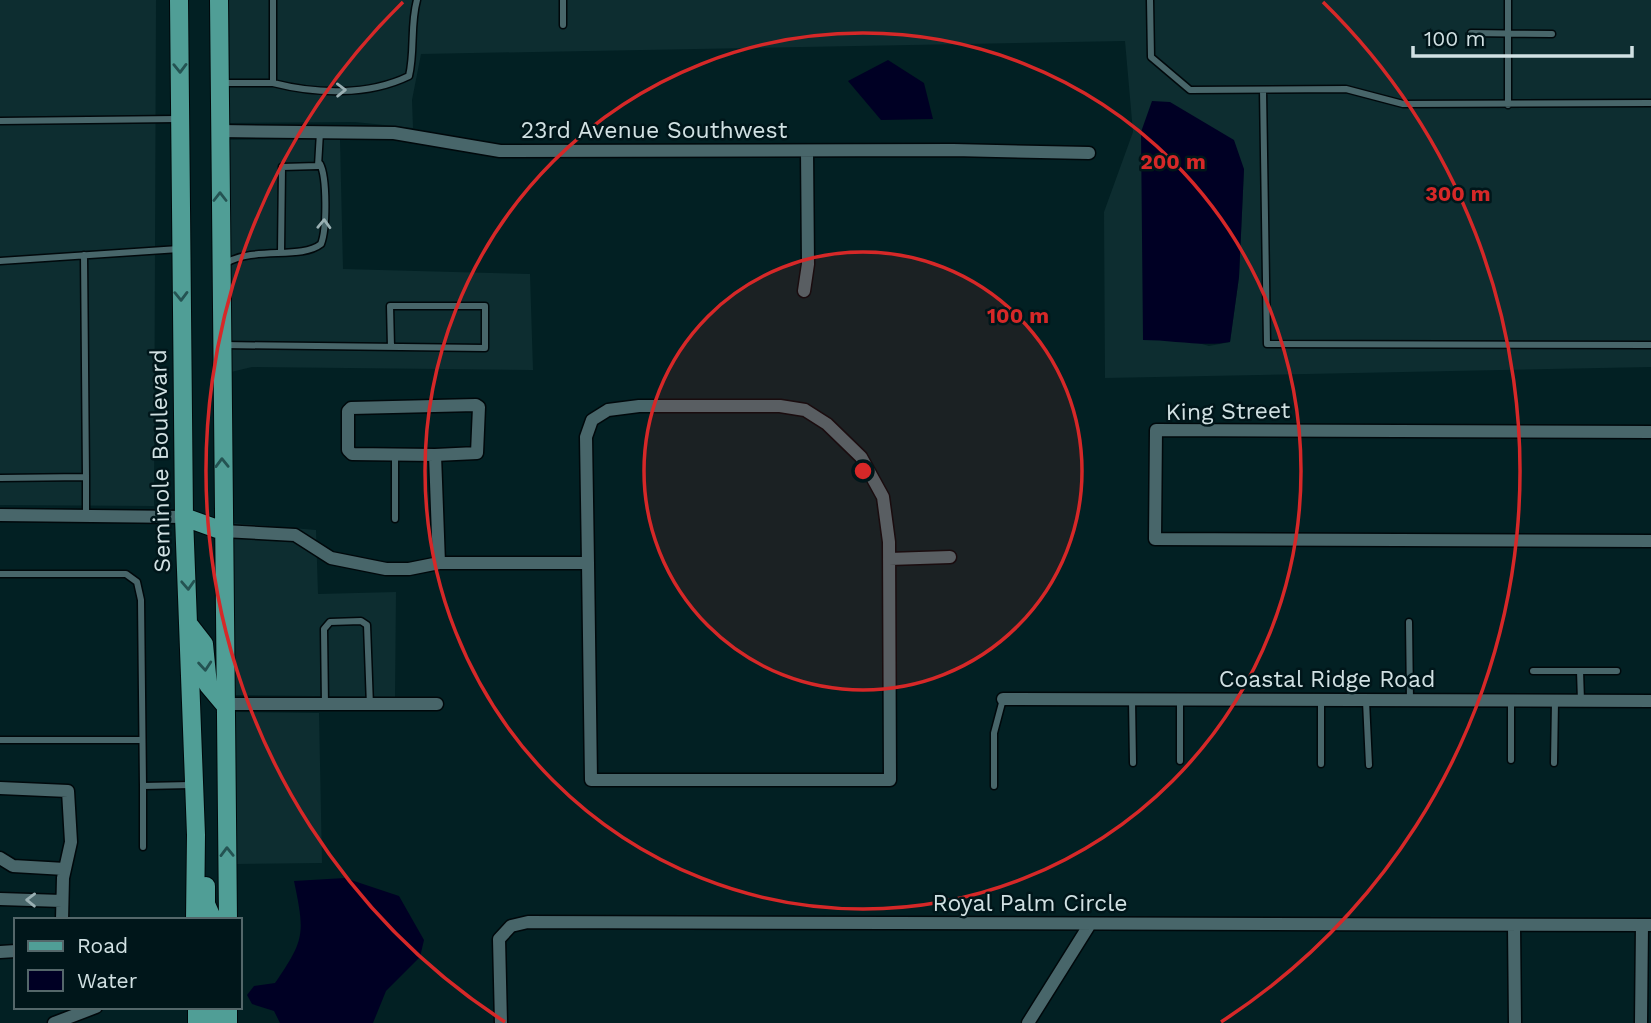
<svg xmlns="http://www.w3.org/2000/svg" width="1651" height="1023" viewBox="0 0 1651 1023" font-family="'Work Sans',sans-serif">
<style>
.built{fill:#0d2d30;fill-rule:evenodd}
.water{fill:#000024}
.lines{fill:none;stroke-linecap:round;stroke-linejoin:round}
.lane-casing{stroke:#00080b;stroke-width:9}
.street-casing{stroke:#00080b;stroke-width:15}
.primary-casing{stroke:#00080b;stroke-width:20}
.lane{stroke:#48666a;stroke-width:6}
.street{stroke:#48666a;stroke-width:12}
.primary{stroke:#509e96;stroke-width:18}
.oneway{stroke:#245352}
.oneway2{stroke:#9ab0b3}
.ring{fill:none;stroke:#d62828;stroke-width:3.5}
.labels{text-anchor:middle;stroke-width:5;stroke-linejoin:round;paint-order:stroke}
.street-label{font-size:23px;fill:#d1e1e3;stroke:#00161a}
.centre{fill:#d62828;stroke:#00161a;stroke-width:3.5}
.ring-label{font-size:21px;text-anchor:middle;font-weight:bold;fill:#d62828;stroke:#00161a;stroke-width:5;stroke-linejoin:round;paint-order:stroke}
</style>
<rect width="100%" height="100%" fill="#022023"/>
<path class="built" d="M0,0H156L154,506L0,505Z
M229,0H1651V367L1105,378L1104,212L1133,132L1125,41L421,54L412,100L413,128L355,122L230,123ZM1244,169L1239,277L1230,342L1209,346L1188,340H1144Z
M340,139L343,269L530,274L533,370L252,367L231,372L230,140Z
M232,523L316,530L318,594L396,592L395,697L234,695Z
M234,712L319,713L322,863L235,864Z"/>
<path class="water" d="M888,60L924,83L933,119L881,120L848,81Z
M1152,101L1170,102L1234,140L1244,169L1239,277L1230,342C1204,347 1172,340 1143,340L1141,132Z
M345,878L399,896L424,940L420,957L386,991L373,1023H280L274,1011L252,1004L247,995L254,986L275,983C305,939 305,934 294,881Z"/>
<g class="lines">
<defs>
<path id="lane" d="M563,0V25
M1150,0L1151,57L1190,90L1346,89L1403,104L1651,103
M1471,33L1552,34
M221,83H273V0
M273,83C316,94 368,96 409,76C415,51 410,25 417,0
M1263,90L1267,344L1651,345
M1508,105V0
M0,121L177,119
M281,252L282,167L318,166L320,132
M84,255L86,477
M0,261L179,249
M226,263C255,246 301,260 321,244C327,229 327,177 320,164
M223,345L485,348V306H390L391,347
M395,455V519
M0,478L86,477V515
M0,574H126L137,582L141,600L143,786L191,785
M1409,622L1410,701
M1533,671H1617
M1580,671L1581,701
M1132,700L1133,763
M1180,700V761
M1321,700V764
M1366,701L1369,765
M1511,701V760
M325,705L324,629L330,622L361,621L367,625L370,706
M0,740H142
M1554,763L1555,701
M143,786V847
M994,786V733L1003,699"/>
<path id="street" d="M220,131L394,133L500,151L953,150L1089,153
M804,291L808,264L807,151
M1651,432L1156,430L1155,539L1651,541
M435,455L352,454L348,450V411L351,408L476,405L479,407L477,453L435,455L439,563
M0,515L184,517
M223,531L295,535L331,558L386,569H409L439,563H588L591,780H890L889,542L883,497L861,457L827,424L805,410L780,406H639L608,410L592,420L586,437L588,563
M889,559L950,557
M1003,699L1651,701
M224,704H437
M0,788L68,791L71,842L63,878L62,920
M0,858L13,866L65,869
M0,899L62,901
M1514,926L1515,1023
M0,952L16,951
M54,1023L96,1007
M501,1023L499,939L511,926L528,922L1651,925
M1028,1023L1090,924
M1641,1023L1642,925"/>
<path id="primary" d="M179,0L184,517L196,835L195,920
M219,0L228,920
M184,517L223,531
M190,626L204,644L208,685L224,704
M206,886V904L213,920
M197,1007V1023
M210,1007V1023
M228,1007V1023"/>
</defs>
<use href="#lane" class="lane-casing"/>
<use href="#street" class="street-casing"/>
<use href="#primary" class="primary-casing"/>
<use href="#lane" class="lane"/>
<use href="#street" class="street"/>
<use href="#primary" class="primary"/>
</g>
<defs><path id="oneway-chevron" d="M-2-3.5L2.5 0L-2 3.5" fill="none" stroke-width="1.6" stroke-linecap="round" stroke-linejoin="round" transform="scale(1.75)"/></defs>
<g class="oneway">
<use href="#oneway-chevron" transform="translate(180 68) rotate(89)"/>
<use href="#oneway-chevron" transform="translate(220 197) rotate(-90)"/>
<use href="#oneway-chevron" transform="translate(181 296) rotate(89)"/>
<use href="#oneway-chevron" transform="translate(222 463) rotate(-91)"/>
<use href="#oneway-chevron" transform="translate(188 585) rotate(87)"/>
<use href="#oneway-chevron" transform="translate(205 666) rotate(85)"/>
<use href="#oneway-chevron" transform="translate(227 852) rotate(-91)"/>
</g>
<g class="oneway2">
<use href="#oneway-chevron" transform="translate(341 90) rotate(-1)"/>
<use href="#oneway-chevron" transform="translate(324 224) rotate(-88)"/>
<use href="#oneway-chevron" transform="translate(31 900) rotate(-179)"/>
</g>
<circle cx="863" cy="471" r="219" fill="#d62828" fill-opacity=".12"/>
<g class="ring">
<circle cx="863" cy="471" r="219"/>
<circle cx="863" cy="471" r="438"/>
<path d="M505 1022A657 657 0 0 1 403 2M1323 2A657 657 0 0 1 1221 1022"/>
</g>
<g class="labels">
<g class="street-label">
<text x="654" y="138">23rd Avenue Southwest</text>
<text transform="translate(1228 411) rotate(-1)" y="8">King Street</text>
<text transform="translate(160 461) rotate(-91)" y="8">Seminole Boulevard</text>
<text x="1327" y="687">Coastal Ridge Road</text>
<text x="1030" y="911">Royal Palm Circle</text>
</g>
</g>
<circle cx="863" cy="471" r="10" class="centre"/>
<g class="ring-label">
<text x="1173" y="169">200 m</text>
<text x="1458" y="201">300 m</text>
<text x="1018" y="323">100 m</text>
</g>
<rect x="14" y="918" width="228" height="91" fill="#00161a" stroke="#54676a" stroke-width="2"/>
<rect x="28" y="941" width="35" height="10" fill="#509e96" stroke="#54676a" stroke-width="2"/>
<text x="77" y="953" font-size="21" fill="#d1e1e3">Road</text>
<rect x="28" y="970" width="35" height="21" fill="#000024" stroke="#54676a" stroke-width="2"/>
<text x="77" y="988" font-size="21" fill="#d1e1e3">Water</text>
<path d="M1413 46v10h219v-10" fill="none" stroke="#d1e1e3" stroke-width="3.5"/>
<text x="1424" y="46" font-size="21" fill="#d1e1e3" stroke="#00161a" stroke-width="5" paint-order="stroke">100 m</text>
</svg>
